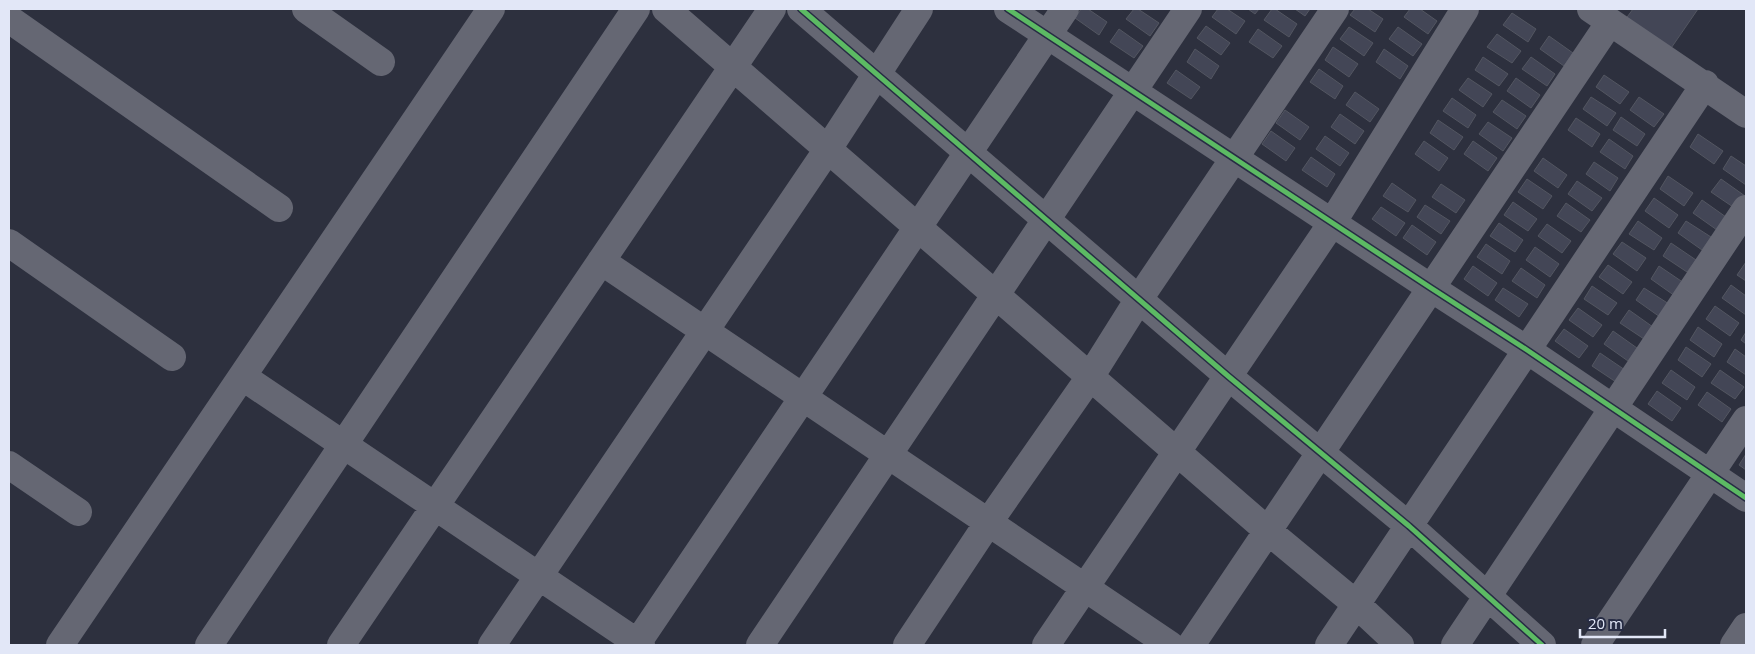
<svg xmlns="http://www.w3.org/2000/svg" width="1755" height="654" viewBox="0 0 1755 654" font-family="'Open Sans',sans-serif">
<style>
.building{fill:#434656;stroke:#535661}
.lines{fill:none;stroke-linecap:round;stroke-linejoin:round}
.minor{stroke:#656773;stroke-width:28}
.cycleway-casing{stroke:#272c44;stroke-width:8}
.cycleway{stroke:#5cba63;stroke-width:5}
</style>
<rect width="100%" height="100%" fill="#2d303e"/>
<path class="building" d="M1081,9H1088L1107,22L1099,35L1075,18Z
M1134,9H1138L1159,23L1150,36L1126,19Z
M1218,9H1227L1245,21L1236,34L1212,17Z
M1248,9H1259L1255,14Z
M1272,9H1275L1297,24L1289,37L1264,20Z
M1295,9H1310L1305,16Z
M1355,9H1368L1383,19L1375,32L1350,15Z
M1410,9H1420L1437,21L1428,34L1404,17Z
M1633,9H1698L1667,54L1622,24Z
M1512,13L1536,29L1528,42L1503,25Z
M1206,26L1230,43L1221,55L1197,38Z
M1349,27L1373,43L1364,56L1340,39Z
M1398,27L1422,44L1413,56L1389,39Z
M1119,29L1143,46L1134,58L1110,42Z
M1258,29L1282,46L1273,58L1249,42Z
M1497,34L1521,51L1512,63L1487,47Z
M1549,36L1573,53L1564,66L1540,49Z
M1333,47L1358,64L1349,77L1325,60Z
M1195,49L1219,66L1211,79L1187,62Z
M1384,49L1408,66L1400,79L1376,62Z
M1483,57L1508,74L1499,86L1475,70Z
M1531,57L1555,74L1547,86L1522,69Z
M1319,69L1343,86L1335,99L1310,82Z
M1176,70L1200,87L1191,99L1167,83Z
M1604,75L1629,92L1620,104L1596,87Z
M1468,78L1492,94L1483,107L1459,90Z
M1516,78L1540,95L1531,108L1507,91Z
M1355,92L1379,109L1370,122L1346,105Z
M1591,97L1616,113L1607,126L1583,109Z
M1639,97L1664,114L1654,127L1630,110Z
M1452,98L1476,115L1468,128L1443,111Z
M1502,100L1526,116L1517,129L1493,112Z
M1285,110L1309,127L1300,140L1276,123Z
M1340,114L1364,131L1355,144L1331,127Z
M1621,117L1645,134L1637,146L1613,130Z
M1576,118L1600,134L1592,147L1568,130Z
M1438,120L1463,137L1454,150L1430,133Z
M1488,122L1512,138L1503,151L1479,134Z
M1271,131L1295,148L1286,161L1262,144Z
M1698,134L1723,151L1714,164L1690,147Z
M1325,136L1349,153L1340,166L1316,149Z
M1609,139L1633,156L1625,169L1600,152Z
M1424,141L1448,158L1439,171L1415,154Z
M1473,141L1497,158L1488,171L1464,154Z
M1731,156L1746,166V185L1723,169Z
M1311,157L1335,174L1327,187L1302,170Z
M1543,158L1567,175L1558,188L1534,171Z
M1594,162L1618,178L1610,191L1586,174Z
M1668,176L1693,193L1684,206L1660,189Z
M1527,179L1552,196L1543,209L1518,192Z
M1721,179L1745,196L1736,209L1711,192Z
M1577,181L1602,198L1592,211L1568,194Z
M1392,183L1416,200L1408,212L1383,196Z
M1441,184L1465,200L1456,213L1432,197Z
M1654,198L1678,215L1669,228L1645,211Z
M1702,200L1726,217L1717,230L1693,213Z
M1513,202L1537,219L1528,231L1504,215Z
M1566,203L1590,220L1581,232L1557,216Z
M1425,205L1450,221L1441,234L1417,217Z
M1381,207L1405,223L1396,236L1372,219Z
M1638,221L1662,238L1654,250L1629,234Z
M1686,221L1711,237L1702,250L1678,233Z
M1499,223L1523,240L1515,252L1490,236Z
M1547,224L1571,241L1562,253L1538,236Z
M1412,225L1436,242L1427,255L1403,238Z
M1622,242L1646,258L1637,271L1613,254Z
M1671,243L1696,260L1687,272L1663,256Z
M1486,244L1510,261L1502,274L1477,257Z
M1535,247L1559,264L1550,277L1526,260Z
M1746,262V281L1737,275Z
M1608,265L1632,282L1623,294L1599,277Z
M1473,266L1497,283L1488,296L1464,279Z
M1659,266L1684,283L1675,296L1651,279Z
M1521,268L1545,285L1537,298L1512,281Z
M1731,285L1746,296V315L1722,298Z
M1592,286L1617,303L1608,315L1584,299Z
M1503,288L1528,304L1519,317L1495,300Z
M1644,288L1669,304L1660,317L1636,300Z
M1715,306L1739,323L1730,336L1706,319Z
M1578,308L1602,325L1593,337L1569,320Z
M1629,310L1653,327L1644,339L1620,323Z
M1698,327L1722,344L1714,357L1690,340Z
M1564,329L1588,346L1579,358L1555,341Z
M1613,331L1637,348L1628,361L1604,344Z
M1746,332V344L1741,340Z
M1686,347L1711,364L1702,377L1678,360Z
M1735,349L1746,357V375L1727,362Z
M1600,353L1625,370L1616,382L1592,366Z
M1671,370L1695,387L1687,400L1662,383Z
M1720,370L1744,387L1735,399L1711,383Z
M1657,391L1681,408L1672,421L1648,404Z
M1707,392L1731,409L1722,422L1698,405Z
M1746,454V470L1739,465Z"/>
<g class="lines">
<path class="minor" d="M306,9L381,62
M666,9L1268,531L1356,604L1400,645
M801,9L1228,376L1409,526L1542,645
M1008,9L1431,288L1527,350L1746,498
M1591,9L1746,114
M9,19L279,208
M9,243L172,357
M601,261L1170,645
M243,377L641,645
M9,465L78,512
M60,645L491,9
M209,645C350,432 495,222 636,9
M341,645L772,9
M492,645L828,149L919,9
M636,645L1065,9
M760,645L1188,9
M907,645L988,523L1090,377L1139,299L1335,9
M1046,645L1332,223L1465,9
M1191,645L1610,22
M1329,645L1705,84
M1455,645L1746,209
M1595,645L1746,420
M1734,645L1746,627"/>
<defs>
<path id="cycleway" d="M801,9L1228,376L1409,526L1542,645
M1008,9L1431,288L1527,350L1746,498"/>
</defs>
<use href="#cycleway" class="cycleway-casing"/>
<use href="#cycleway" class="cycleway"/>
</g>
<rect width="1755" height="654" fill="none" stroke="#e2e7f7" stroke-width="20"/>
<path d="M1580 629v8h85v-8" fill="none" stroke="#e2e7f7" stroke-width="2.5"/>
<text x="1588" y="629" font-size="15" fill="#e2e7f7" stroke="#272c44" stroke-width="4" paint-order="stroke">20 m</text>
</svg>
